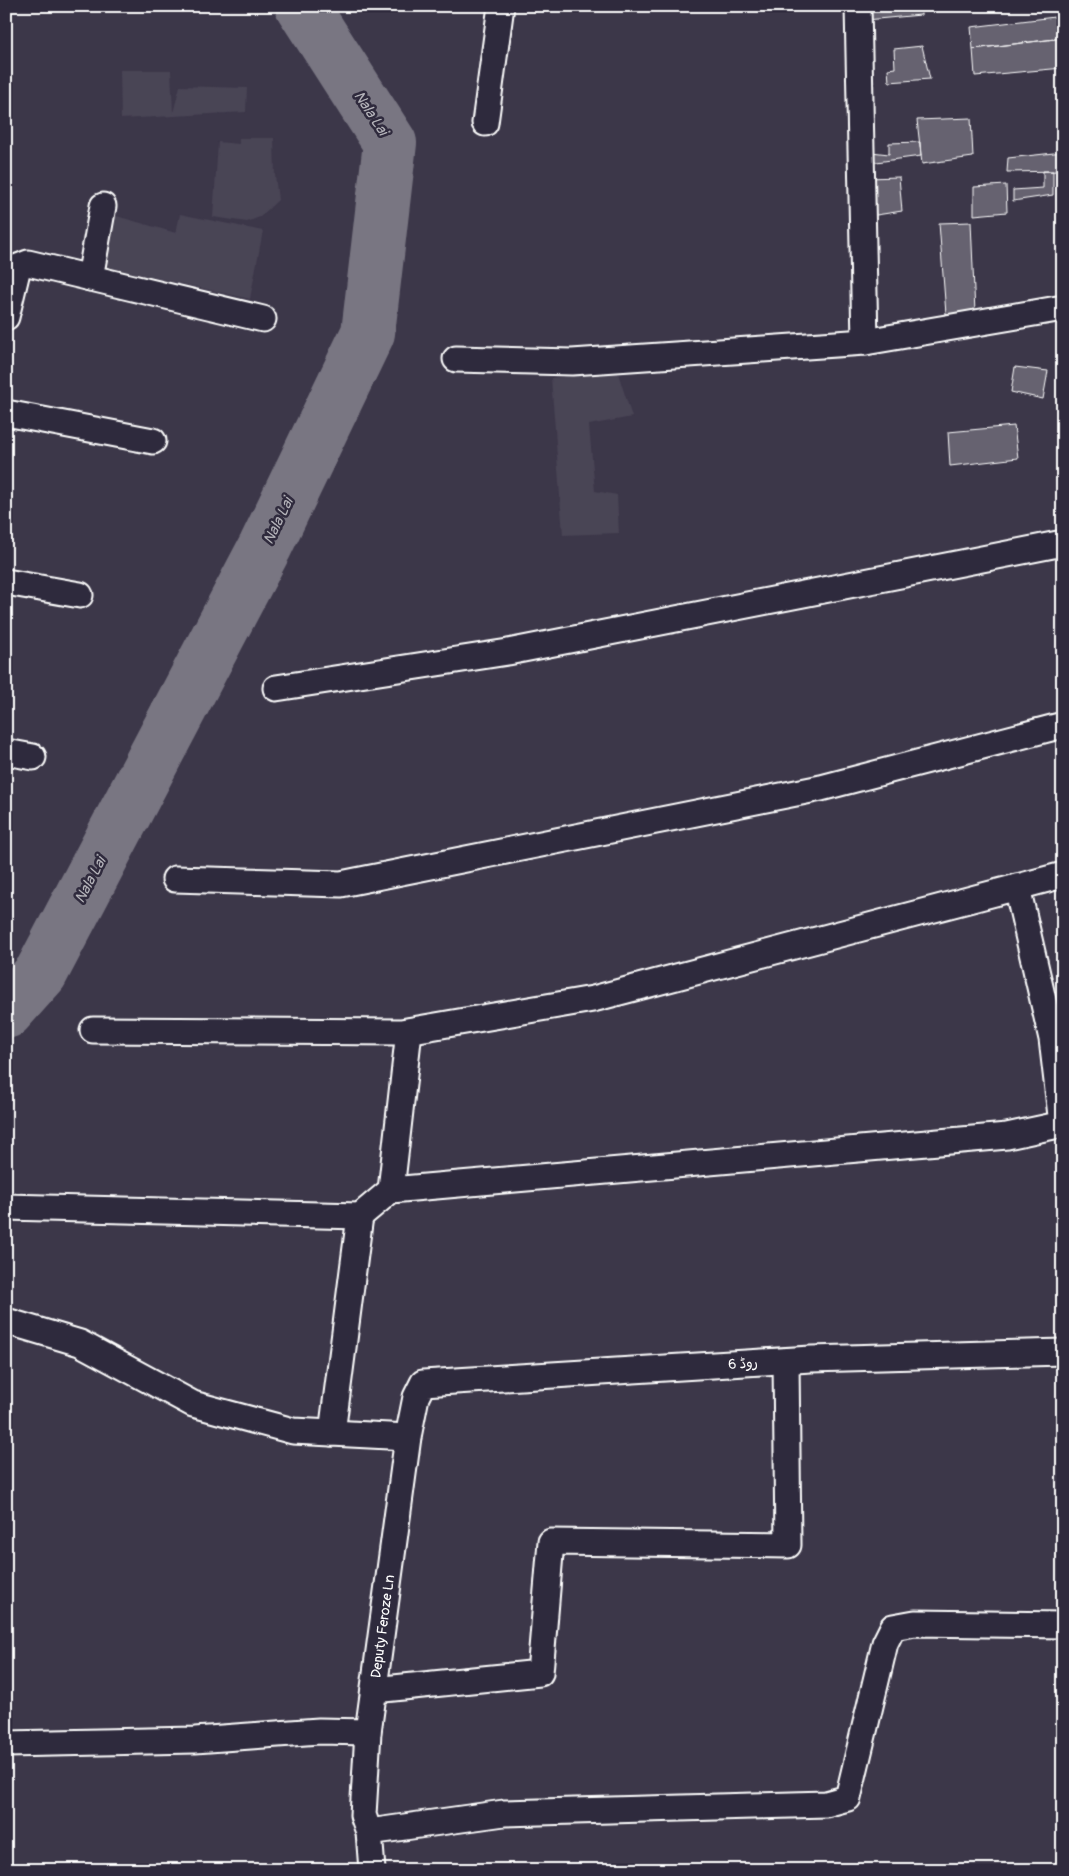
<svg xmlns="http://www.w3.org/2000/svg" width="1069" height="1876" viewBox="0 0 1069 1876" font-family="Pangolin,'Playpen Sans Arabic',sans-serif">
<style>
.built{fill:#494455}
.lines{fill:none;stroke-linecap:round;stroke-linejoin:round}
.river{stroke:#797682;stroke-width:54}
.building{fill:#666270;stroke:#fff}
.minor-casing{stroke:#fff;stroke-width:29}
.minor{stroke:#2f2a3d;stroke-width:25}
.labels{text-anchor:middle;stroke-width:5;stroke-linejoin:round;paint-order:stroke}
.street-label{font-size:14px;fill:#fff;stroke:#2f2a3d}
.water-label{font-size:15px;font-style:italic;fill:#b5b4ba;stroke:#2f2a3d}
</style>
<rect width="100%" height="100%" fill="#3c3749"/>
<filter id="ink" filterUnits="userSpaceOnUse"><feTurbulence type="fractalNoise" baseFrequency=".02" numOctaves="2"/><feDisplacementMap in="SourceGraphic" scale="10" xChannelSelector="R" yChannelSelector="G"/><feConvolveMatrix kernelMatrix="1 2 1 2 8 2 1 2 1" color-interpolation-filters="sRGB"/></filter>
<g filter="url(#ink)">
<path class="built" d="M120,70H171L173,113L180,86L247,88L246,112L121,119Z
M239,138H274L275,175L278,200L260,217L247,222L213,217L218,142L239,144Z
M180,214L263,231L250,299L102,266L113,215L176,233Z
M618,373L632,417L589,425L595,491L617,495L619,533L563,535L551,378Z"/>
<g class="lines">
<path class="river" d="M6,1012L41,973L265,547L368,333L390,143L302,6"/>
</g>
<path class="building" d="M866,6H921V15L866,20Z
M1063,16V38L973,49L971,27Z
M1063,38V68L975,76L973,49Z
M922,46L930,79L889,82L888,69L895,68L894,49Z
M971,118L973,157L922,164L917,120Z
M920,142L921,156L869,163L871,152L889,154V143Z
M1063,152L1062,171L1007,172L1008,158Z
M1043,171H1053V195L1013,201V190L1043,188Z
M899,177L902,211L870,216L868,178Z
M1006,185L1007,212L974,215V187Z
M971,222L975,313L946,314L939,223Z
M1015,367L1048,371L1043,399L1011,392Z
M1014,426L1018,458L950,466L948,432Z"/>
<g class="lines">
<defs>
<g id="minor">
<path d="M858,6L865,342"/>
<path d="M485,123L501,6"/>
<path d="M90,278L103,206"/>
<path d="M6,317L18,267L28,263L263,319"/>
<path d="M456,359L572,362L865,342L1063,308"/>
<path d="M6,413L153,441"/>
<path d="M6,582L80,595"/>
<path d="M276,688L508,652L1063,543"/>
<path d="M6,752L33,757"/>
<path d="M175,879L341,884L821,788L1063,725"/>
<path d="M1017,887L1052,1039L1062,1124"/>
<path d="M93,1030L401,1032L593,999L1063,875"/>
<path d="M391,1190L1007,1136L1063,1124"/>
<path d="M6,1207L360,1216L391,1190L409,1031"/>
<path d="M6,1321L80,1343L193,1404L293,1431L408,1437"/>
<path d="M332,1433L360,1216"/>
<path d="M374,1690L540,1673L551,1542L788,1545L786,1361"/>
<path d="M6,1744L195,1740L319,1731L368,1732"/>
<path d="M369,1832L504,1813L826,1804L848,1798L885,1643L893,1627L915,1623L1063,1625"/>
<path id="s1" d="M372,1870L369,1832L363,1815L368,1732L408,1437L416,1397L423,1383L811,1359L1063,1352"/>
</g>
</defs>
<use href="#minor" class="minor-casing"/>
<use href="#minor" class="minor"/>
</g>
</g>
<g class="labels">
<g class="street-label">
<text transform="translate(743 1363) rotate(-4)" y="5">روڈ 6</text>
<text dy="5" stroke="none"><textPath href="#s1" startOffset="246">Deputy Feroze Ln</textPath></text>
</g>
<g class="water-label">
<text transform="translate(371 113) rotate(57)" y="5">Nala Lai</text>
<text transform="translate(278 521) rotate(-64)" y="5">Nala Lai</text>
<text transform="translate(90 880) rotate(-62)" y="5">Nala Lai</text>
</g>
</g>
<rect width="1069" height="1876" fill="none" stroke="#2f2a3d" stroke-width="25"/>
<rect x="12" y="12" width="1044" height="1851" fill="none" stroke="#fff" stroke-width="2" filter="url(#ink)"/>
</svg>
